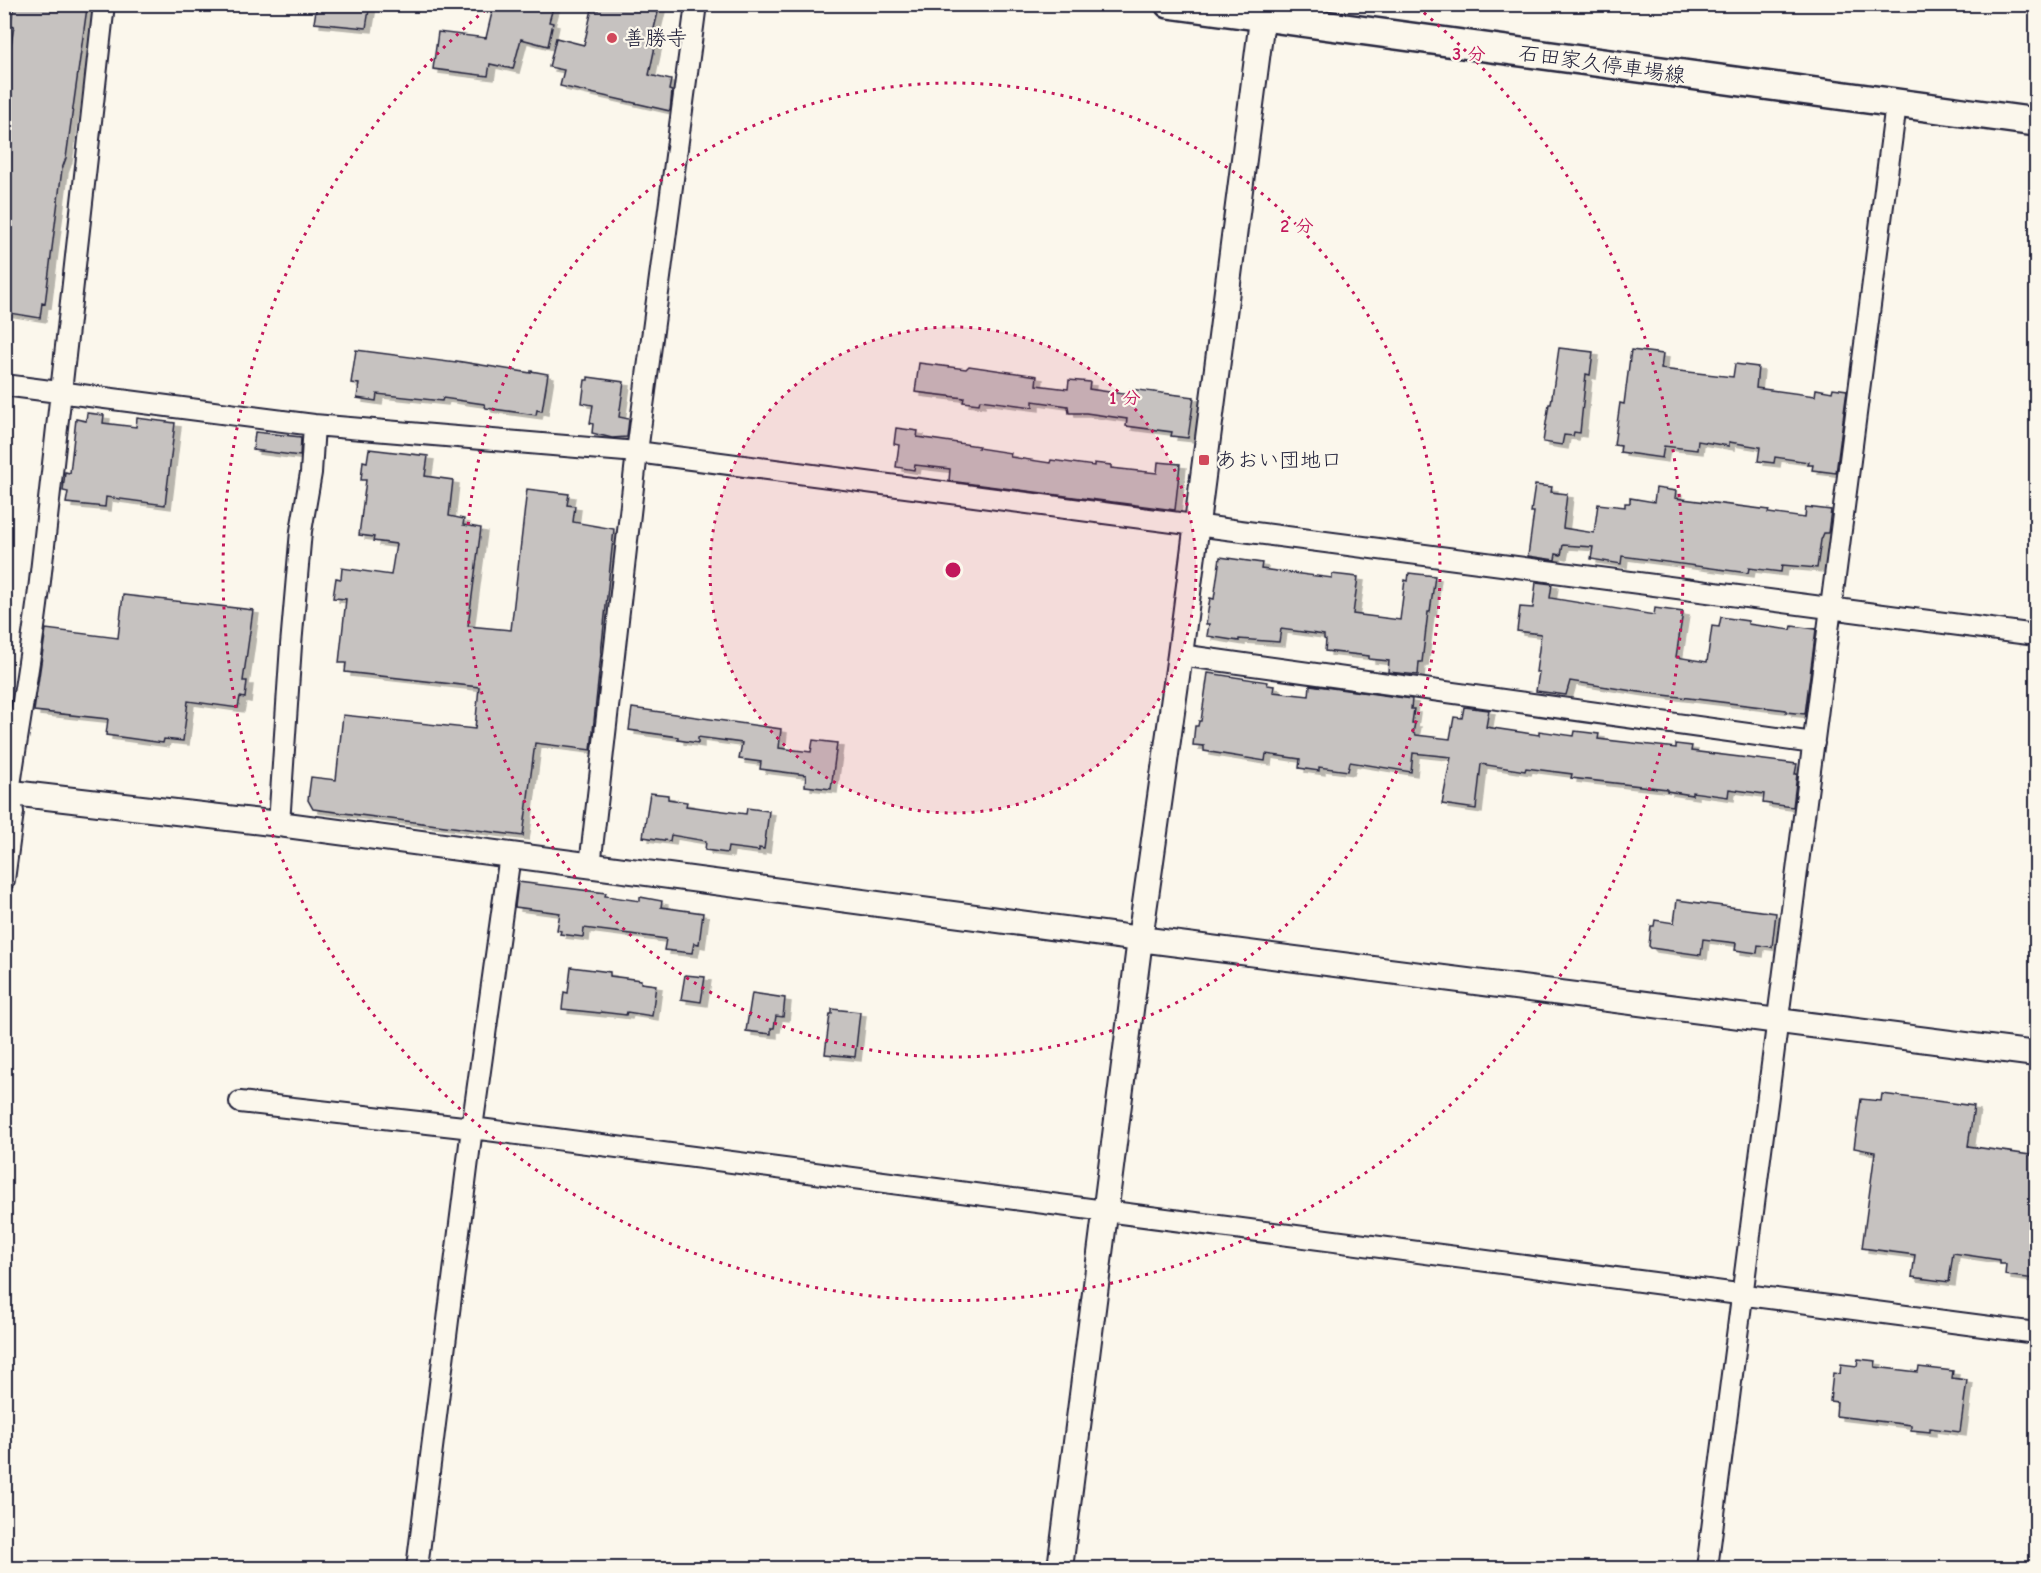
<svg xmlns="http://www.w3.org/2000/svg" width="2041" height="1573" viewBox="0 0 2041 1573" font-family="'Comic Neue','Klee One',sans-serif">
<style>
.building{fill:#c6c2c0;stroke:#22223b;stroke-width:1.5;filter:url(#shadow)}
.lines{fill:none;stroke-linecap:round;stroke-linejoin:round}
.minor-casing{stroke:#22223b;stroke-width:24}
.tertiary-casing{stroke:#22223b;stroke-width:28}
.secondary-casing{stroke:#22223b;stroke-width:32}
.minor{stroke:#fbf7ec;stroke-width:20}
.tertiary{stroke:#fbf7ec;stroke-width:24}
.secondary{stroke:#fbf7ec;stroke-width:27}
.ring{fill:none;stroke:#c2185b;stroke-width:3;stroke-dasharray:3 6}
.poi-dot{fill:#d1495b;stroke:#fbf7ec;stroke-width:2}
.labels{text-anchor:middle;stroke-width:4.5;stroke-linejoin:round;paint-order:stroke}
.poi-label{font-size:21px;fill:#22223b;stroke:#fbf7ec;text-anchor:start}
.street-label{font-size:21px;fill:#22223b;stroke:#fbf7ec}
.centre{fill:#c2185b;stroke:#fbf7ec;stroke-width:3}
.ring-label{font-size:18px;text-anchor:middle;font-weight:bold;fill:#c2185b;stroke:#fbf7ec;stroke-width:4.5;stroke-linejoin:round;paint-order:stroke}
</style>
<defs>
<filter id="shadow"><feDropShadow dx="6" dy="4" stdDeviation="0" flood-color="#0004"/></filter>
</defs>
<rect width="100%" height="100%" fill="#fbf7ec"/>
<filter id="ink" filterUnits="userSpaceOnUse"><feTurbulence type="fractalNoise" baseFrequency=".0167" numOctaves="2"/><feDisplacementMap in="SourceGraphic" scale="12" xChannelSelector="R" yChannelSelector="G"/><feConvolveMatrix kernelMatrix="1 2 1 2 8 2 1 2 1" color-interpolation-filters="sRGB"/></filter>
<g filter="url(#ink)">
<path class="building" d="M14,4H64L87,8L66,158L62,169L45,304L42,303L40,318L4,312V88L14,26H10Z
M317,4H370L366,28L314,23Z
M494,4H554L549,22L553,23L548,46L521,39L513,69L490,64L488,76L433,69L438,32L486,38Z
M599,4H660L651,41L656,42L649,75L671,80L669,90L672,91L670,111L560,86L564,70L549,67L556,38L584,45L592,9L598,10Z
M1559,348L1593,352L1590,375L1586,374L1580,433L1574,432L1573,436L1564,435L1562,445L1543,442L1549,404H1551Z
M356,350L456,363V361L531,373V371L548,374L542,411L537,410L536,415L486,408L484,404L443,398L442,401L377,394L376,401L357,398L359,384L351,383Z
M1631,350L1663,354L1661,369L1733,377L1735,364L1758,367L1756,388L1815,396L1816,389L1832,392L1833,388L1847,390L1836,473L1812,470L1813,465H1808L1809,462L1775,457L1774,463L1758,461L1760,447L1729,442V446L1698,441L1697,450L1664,446L1662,458L1620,452L1621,446L1614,445L1620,403L1624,404Z
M919,363L966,369L969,366L1037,376L1036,385L1068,389L1069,380L1090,382L1089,389L1130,395V389L1194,397L1188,438L1171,436L1172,432L1126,426L1127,419L1086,413H1069L1068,406L1033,401V407L980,400L979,404L963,402L964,398L915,392Z
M588,377L624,382L619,417L629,419L627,437L612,438L592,433L593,424L590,423L593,405L582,403L585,380H588Z
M87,413L104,415L103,423L136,427L137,418L175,423L165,505L106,497L105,507L66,503L68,492L63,491L65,472L70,473L76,419L86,421Z
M896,428L918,431L917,437L979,446L978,448L1011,453L1010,457L1050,463L1051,460L1094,466V463L1111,465V468L1157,473L1158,462L1180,464L1175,510L949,481L950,469L915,465L914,470L896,467L899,445L894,444Z
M255,432L301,437L300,456L253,450Z
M369,449L428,456L425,476L453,480L449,516L464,519L463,525L481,528L468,626L511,630L527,489L569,494L567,505L575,506L573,522L614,529L591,750L535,743L523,836L313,809L308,800L311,777L336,780L343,715L475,729L479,687L345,672L346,663H339L346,599L333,598L336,578L341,579L342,568L391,575L396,544L373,541L374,537L359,535L366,480H361L363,461L367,462Z
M1535,485L1552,487L1551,492L1567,494L1563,528L1594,533L1598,504L1625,507V503H1630V498L1654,502L1656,488L1676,491L1675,498L1769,510L1768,513L1805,518L1806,507L1831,510L1828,533H1824L1821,540L1817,568L1782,565L1781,572L1749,568L1748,573L1622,556L1621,564L1591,559L1593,547L1563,545L1561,555L1556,554L1555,560L1528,556L1534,512H1531Z
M1220,557L1262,563L1261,569L1332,578V574L1358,577L1353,614L1400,620L1405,580L1408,581L1409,573L1435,576L1430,612H1428L1422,662H1419L1418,675L1388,672L1389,661L1369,659V656L1325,651L1326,640L1324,639V635L1281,629L1279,642L1239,639V641L1207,636L1209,624H1206L1210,598L1214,599Z
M1536,582L1552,584L1550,598L1654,615L1655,608L1683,612L1676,657L1707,662L1712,626L1719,627L1721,617L1748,621V624L1791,630L1792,626L1816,629L1805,714L1786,712V710L1639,692L1570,681L1566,695L1536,691L1539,672H1536L1541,634L1517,631L1520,607L1533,608Z
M123,595L253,610L243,681H247L245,698L240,697L238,708L188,701L183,741L164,739L163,743L106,735L108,719L34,711L46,629L118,638Z
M1208,673L1268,682L1267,685L1274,686L1273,692L1309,696L1310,685L1412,699L1411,709H1414L1412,723H1415L1413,733L1416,735L1450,739L1454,717L1462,718L1464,707L1489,710L1486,727L1539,735V731L1574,736L1575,731L1599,734L1598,739L1676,748V744L1692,746L1691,751L1797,764L1795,774H1797L1793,807L1763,803L1764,794L1729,789L1728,797L1692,792V795L1667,791V789L1571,778L1572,774L1526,768L1525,771L1481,764L1476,809L1442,804L1451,757L1413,753L1411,772L1350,762L1348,771L1319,767V771L1299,768L1300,759L1266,754L1265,761L1204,751V746L1193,745L1195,726H1198L1199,721H1201Z
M632,708L781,729L779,748L811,752L813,740L837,743L831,789L805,786L806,775L760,769L761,762L739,759L742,743L698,737V743L678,740V737L629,730Z
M650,793L668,795V799L687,802L686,806L746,814L747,808L769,811L764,849L759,848V851L728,847L727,853L705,850L706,841L671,835L670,841L643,837Z
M518,882L606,893L605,896L640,901V897L662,901L661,907L703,913L699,944L694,943L692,953L664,950L666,939L623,933L584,928L583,937L560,934L561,931L557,930L560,913L515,907Z
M1677,900L1776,913L1772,947L1758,945L1757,953L1735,950L1736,943L1703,939L1701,955L1651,948L1649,946L1651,926H1654L1655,920L1674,923Z
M571,967L610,972V976L641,980V983L656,985L652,1016L627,1012L626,1015L601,1012L600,1013L562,1009L564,992L568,993Z
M685,975L705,977L701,1002L681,999Z
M752,993L785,998L783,1017L776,1016L774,1028H771V1034L746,1031Z
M832,1009L860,1012L855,1057L825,1054L830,1014H832Z
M1882,1094L1974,1106L1968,1146L2037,1156L2035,1279L2005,1275L2006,1264H2000V1260L1953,1253L1949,1282L1912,1277L1915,1255L1862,1248L1875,1152L1854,1148L1861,1099L1881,1101Z
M1858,1359L1876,1361L1875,1367L1918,1372L1919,1367L1953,1371L1952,1378L1967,1380L1960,1432L1930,1428V1432L1911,1430V1425L1836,1416L1837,1402L1830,1401L1833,1373L1840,1374L1841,1364L1857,1366Z"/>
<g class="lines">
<defs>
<path id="minor" d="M4,385L314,425L637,452L2036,635
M1180,655L1814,743
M279,824L291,645L301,531L311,473L314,425
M590,866L637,452L696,4
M4,880L13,812L9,792C19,722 32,652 40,581C60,389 82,197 104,4
M240,1102L472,1128L2036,1333
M417,1568L472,1128L510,855
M1707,1568L1896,104"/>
<path id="tertiary" d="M4,792L279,824L1140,939L2036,1054
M1060,1568L1140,939L1180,655L1264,4"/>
<path id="secondary" d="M1169,4L2036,122"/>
</defs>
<use href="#minor" class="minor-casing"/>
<use href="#tertiary" class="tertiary-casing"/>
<use href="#secondary" class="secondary-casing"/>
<use href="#minor" class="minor"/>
<use href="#tertiary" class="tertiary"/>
<use href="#secondary" class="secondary"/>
</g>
</g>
<circle cx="953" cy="570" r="243" fill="#c2185b" fill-opacity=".12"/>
<g class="ring">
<circle cx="953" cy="570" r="243"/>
<circle cx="953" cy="570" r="487"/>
<path d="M1417 7A730 730 0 1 1 489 7"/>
</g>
<g class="poi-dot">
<circle cx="612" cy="38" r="6"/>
<rect x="1198" y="454" width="12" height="12" rx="3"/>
</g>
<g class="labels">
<g class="poi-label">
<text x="624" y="45">善勝寺</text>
<text x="1216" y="467">あおい団地口</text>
</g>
<g class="street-label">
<text transform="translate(1602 64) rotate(8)" y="7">石田家久停車場線</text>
</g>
</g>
<circle cx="953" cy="570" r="9" class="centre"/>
<g class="ring-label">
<text x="1469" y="60">3 分</text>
<text x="1297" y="232">2 分</text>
<text x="1125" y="404">1 分</text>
</g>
<rect width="2041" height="1573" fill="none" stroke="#fbf7ec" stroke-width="24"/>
<rect x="12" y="12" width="2017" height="1549" fill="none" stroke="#22223b" stroke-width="2" filter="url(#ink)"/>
</svg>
